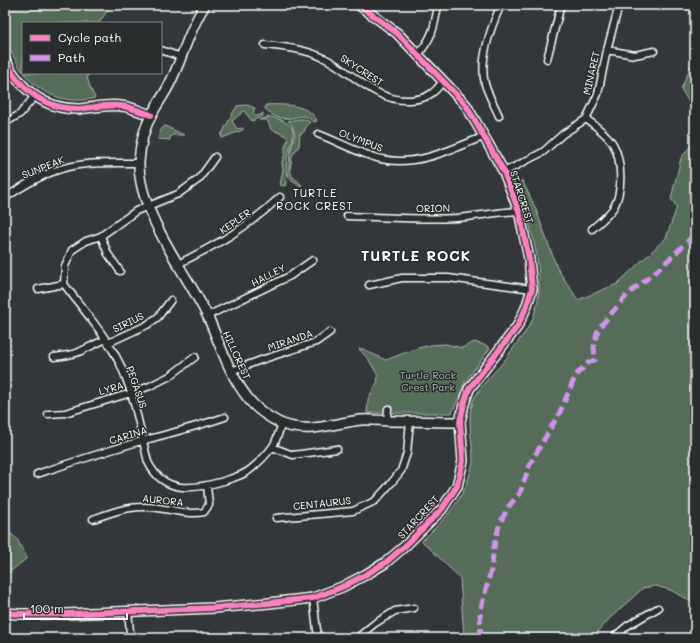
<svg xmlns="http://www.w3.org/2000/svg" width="700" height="643" viewBox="0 0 700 643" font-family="Mali,sans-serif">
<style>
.green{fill:#546c59;stroke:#aab6ac}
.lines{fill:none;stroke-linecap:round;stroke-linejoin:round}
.street-casing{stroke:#fff;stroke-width:9}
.secondary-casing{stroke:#fff;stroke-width:12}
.street{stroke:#2a2d2e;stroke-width:6}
.secondary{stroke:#2a2d2e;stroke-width:9}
.quiet{stroke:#d193ec;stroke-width:5;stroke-dasharray:10 5;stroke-linecap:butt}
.cycleway-casing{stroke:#2a2d2e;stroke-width:8}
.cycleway{stroke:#ff80c0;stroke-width:6}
.labels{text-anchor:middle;stroke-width:3;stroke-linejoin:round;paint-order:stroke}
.street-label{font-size:10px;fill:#fff;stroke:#2a2d2e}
.park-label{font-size:10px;fill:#aab6ac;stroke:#2a2d2e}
.neighbourhood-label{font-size:11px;letter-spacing:1px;fill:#fff;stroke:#2a2d2e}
.district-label{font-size:14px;font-weight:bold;letter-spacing:1px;fill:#fff;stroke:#2a2d2e}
</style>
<rect width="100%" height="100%" fill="#33373b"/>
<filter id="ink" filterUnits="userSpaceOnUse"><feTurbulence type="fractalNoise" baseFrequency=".025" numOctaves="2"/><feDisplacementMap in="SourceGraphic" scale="8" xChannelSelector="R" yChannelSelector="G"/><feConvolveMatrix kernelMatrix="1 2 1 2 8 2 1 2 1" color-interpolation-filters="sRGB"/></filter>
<g filter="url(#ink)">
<path class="green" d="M5,5H111L99,23H23V72L17,63L5,40Z
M695,56V112L681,89Z
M24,73H90L87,77L90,87L95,98C90,99 85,100 79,100C59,101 35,90 24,73Z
M247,105L255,108L253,113L256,116H258L263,113V116L252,121L244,111L232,121L237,129L243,128V130L222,138L221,135C227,126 230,116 237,106Z
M266,105C281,104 310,104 317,121L313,122C304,110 293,121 282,118C279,118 272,116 270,113C269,112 267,110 265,109Z
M269,117C273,117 276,119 281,120C302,128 290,142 287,158C286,167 288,177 285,186L280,185L283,169L282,162L285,154V147L288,139L286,136L271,129L267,120H259Z
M298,119H304L310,122L306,127L304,132L300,134L299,146L292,156L290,170L292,176L302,185L301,186L289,178L288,175L290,153L295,134L292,125L288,121Z
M165,126L184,135H173L170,137V140L158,139L160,133L159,131Z
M695,134V603L670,590L656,586L643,588L609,619L593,638H464L460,578L422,541C442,521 463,502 470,473C471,469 473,465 473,461C473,441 466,421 473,401C481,383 497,371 508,356C516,343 527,332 533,318C549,278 530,224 517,186L522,180L535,207L557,268L578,300L617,284L666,238L677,207L671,199L681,158L692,144Z
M474,342L487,346L490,348L465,382L452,413H367L368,399L377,383L378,376L369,360L359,349H364C366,352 382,358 386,360L418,348L431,345L446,344L462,348Z
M5,529L17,539L27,558L5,576Z"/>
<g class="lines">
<defs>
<path id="street" d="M265,45C285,47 305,49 324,58C353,72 375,102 410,100C426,99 434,94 443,81
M161,50L181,57
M607,50L635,55L654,51
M418,55C433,36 434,29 438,5
M547,59L561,5
M499,116C495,106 488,95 485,84C479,60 491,27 501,5
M586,119C596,126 607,134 613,144C622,160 623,191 614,207C608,216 600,222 592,229
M5,123L20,114L34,97
M318,134C339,142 360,154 381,159C417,167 452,149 485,136
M215,157L199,179L178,194L136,211L101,236L86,241L72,250L65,266L64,284C79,304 95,323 108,343C132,378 138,422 148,462C163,493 191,490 220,482C230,479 243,476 251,469C257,464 268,453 273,446C277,440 279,431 282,423
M504,172L543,152L563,134L586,119L598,94L607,50L619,5
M5,198C24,185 45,172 68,167C91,162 116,163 139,163
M347,216C384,217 421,220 457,218C478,216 498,212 519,211
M101,236L108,254L120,271
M178,264C218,244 247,228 280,197
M369,285L402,278H448L532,289
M38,289L64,284
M207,316L290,276L313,260
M108,343L147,325L158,317L171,300
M54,357C63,356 71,355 79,352C88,348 96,343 105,340
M231,371L261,360L316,342L330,332
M48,414L65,413L131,393L150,386L170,376L195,357
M387,421L388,409
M272,447L293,455L337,449
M37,474C73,462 109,450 145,440C172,433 198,426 225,417
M276,518L353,511L375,501L392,482L401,471L407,453L410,421
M93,519C110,513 128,506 146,507C166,507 185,516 204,512L209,505L207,486
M313,598L318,638
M128,611L130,632L132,638
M357,638L374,624L395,611L414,608
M613,638L627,626L658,608"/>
<path id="secondary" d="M205,5C189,29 183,57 170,83C165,94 157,104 152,114C144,128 140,146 139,162C138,213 186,272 208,317C220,344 229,374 247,397C255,408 268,417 280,423C309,435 333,423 361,420C371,419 381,421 391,421C414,421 437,422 460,422
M5,60C20,89 44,109 78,109C92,108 107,104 121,106C132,107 141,112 151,115
M5,613L19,614H65L214,608L269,603L313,598L342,587L365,575L385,563L405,546L442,509L457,486L463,461L460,422L464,404L469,389L517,327L526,308L532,289L529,259L519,211L504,172L466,105L397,33L359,5"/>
</defs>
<use href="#street" class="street-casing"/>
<use href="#secondary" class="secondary-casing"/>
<use href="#street" class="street"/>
<use href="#secondary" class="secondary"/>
<path class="quiet" d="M481,638L480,612L491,570L495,541L500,523L509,506L520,493L530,464L560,412L576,375L589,362L595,360L594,347L597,333L599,328L627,295L660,268L695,234"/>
<defs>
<path id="cycleway" d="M5,60C20,89 44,109 78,109C92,108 107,104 121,106C132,107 141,112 151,115
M5,613L19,614H65L214,608L269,603L313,598L342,587L365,575L385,563L405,546L442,509L457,486L463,461L460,422L464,404L469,389L517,327L526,308L532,289L529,259L519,211L504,172L466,105L397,33L359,5"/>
</defs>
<use href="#cycleway" class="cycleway-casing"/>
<use href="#cycleway" class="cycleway"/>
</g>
</g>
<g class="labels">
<g class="street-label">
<text transform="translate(362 70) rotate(33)" y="4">SKYCREST</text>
<text transform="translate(591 73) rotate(-77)" y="4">MINARET</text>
<text transform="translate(361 140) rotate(21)" y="4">OLYMPUS</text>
<text transform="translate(43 167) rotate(-22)" y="4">SUNPEAK</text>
<text transform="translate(522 197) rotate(72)" y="4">STARCREST</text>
<text transform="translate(433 208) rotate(-1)" y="4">ORION</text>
<text transform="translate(235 221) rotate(-35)" y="4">KEPLER</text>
<text transform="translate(268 275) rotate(-27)" y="4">HALLEY</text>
<text transform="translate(128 322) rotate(-26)" y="4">SIRIUS</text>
<text transform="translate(290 340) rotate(-19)" y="4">MIRANDA</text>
<text transform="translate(237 355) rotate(65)" y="4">HILLCREST</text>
<text transform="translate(137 387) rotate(71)" y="4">PEGASUS</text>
<text transform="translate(111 388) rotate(-16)" y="4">LYRA</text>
<text transform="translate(128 435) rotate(-17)" y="4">CARINA</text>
<text transform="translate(163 500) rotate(6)" y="4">AURORA</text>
<text transform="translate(322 503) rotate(-6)" y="4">CENTAURUS</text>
<text transform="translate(418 517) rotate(-47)" y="4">STARCREST</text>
</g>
<g class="park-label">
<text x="428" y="379">Turtle Rock<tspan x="428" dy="12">Crest Park</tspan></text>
</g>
<g class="neighbourhood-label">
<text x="315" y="197">TURTLE<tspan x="315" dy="13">ROCK CREST</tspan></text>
</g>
<g class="district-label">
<text x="416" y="261">TURTLE ROCK</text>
</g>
</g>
<rect width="700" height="643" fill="none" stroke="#2a2d2e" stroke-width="20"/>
<rect x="10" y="10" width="680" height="623" fill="none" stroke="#fff" stroke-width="1.5" filter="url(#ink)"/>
<rect x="22" y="22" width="140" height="52" fill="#2a2d2e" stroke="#7f8182"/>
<rect x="30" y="35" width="20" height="6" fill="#ff80c0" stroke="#7f8182"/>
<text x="58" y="42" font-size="12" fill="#ffffff">Cycle path</text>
<rect x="30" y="55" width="20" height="6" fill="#d193ec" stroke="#7f8182"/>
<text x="58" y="62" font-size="12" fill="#ffffff">Path</text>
<path d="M24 613v6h103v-6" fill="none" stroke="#ffffff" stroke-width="2"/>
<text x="30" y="613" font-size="12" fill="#ffffff" stroke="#2a2d2e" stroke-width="3" paint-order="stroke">100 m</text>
</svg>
